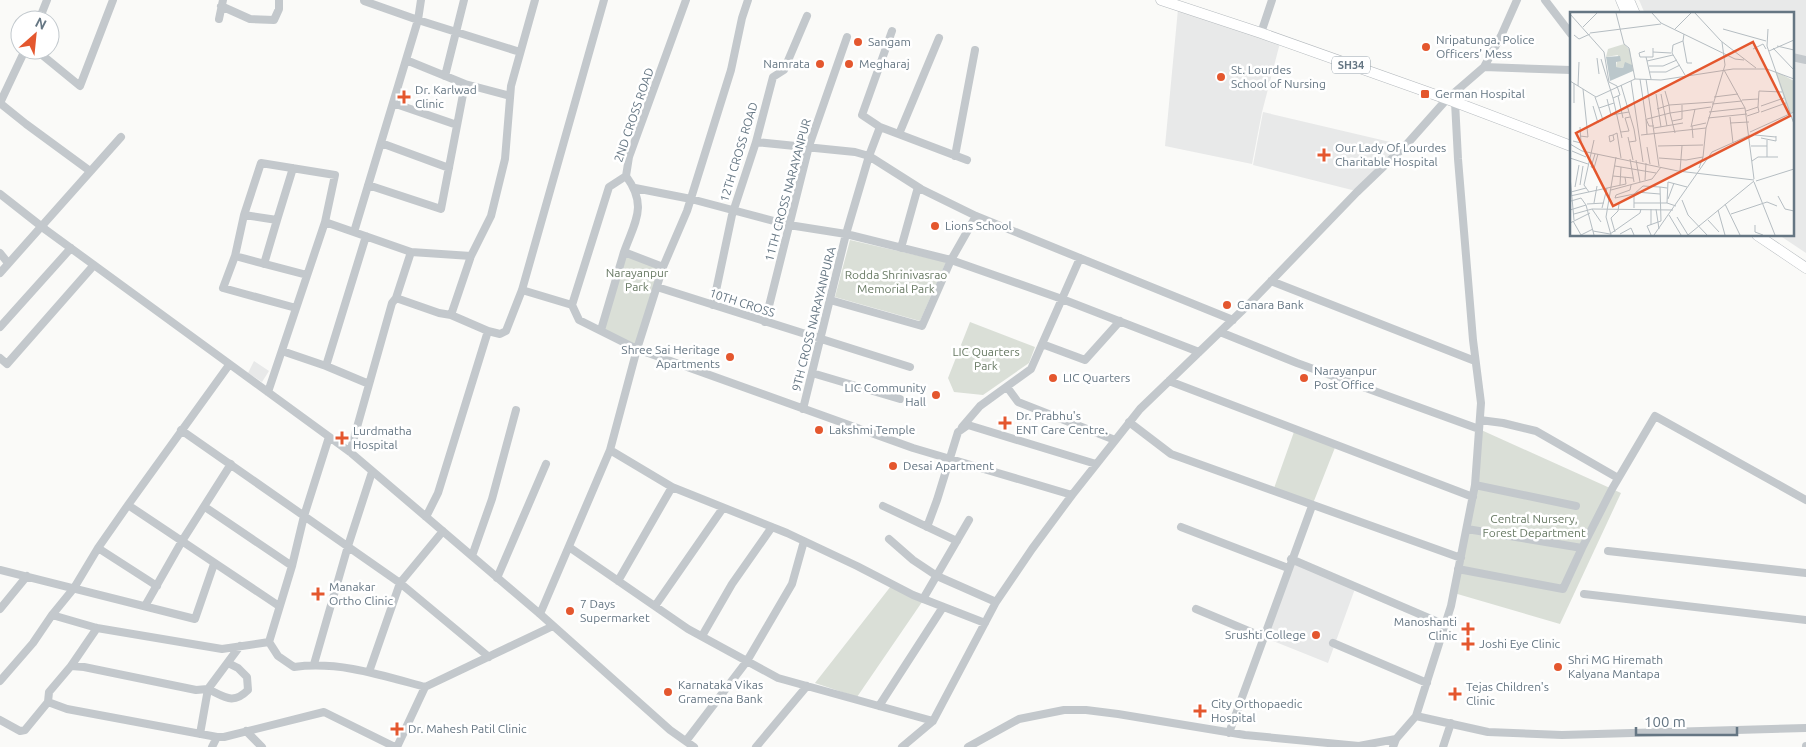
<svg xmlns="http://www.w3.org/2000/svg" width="1806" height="747" viewBox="0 0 1806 747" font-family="Ubuntu,sans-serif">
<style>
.built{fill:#e8e9e9}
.green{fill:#dadfd7}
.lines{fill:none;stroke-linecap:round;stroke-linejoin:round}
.major-casing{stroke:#b5babe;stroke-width:11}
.minor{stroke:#c3c8cc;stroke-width:8}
.major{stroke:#fff;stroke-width:10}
.poi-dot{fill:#e4572e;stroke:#fff;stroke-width:2}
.labels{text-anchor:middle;stroke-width:5;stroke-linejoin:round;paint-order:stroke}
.shield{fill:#fff;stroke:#939fa8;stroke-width:1}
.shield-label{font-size:11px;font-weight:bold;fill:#657683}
.poi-label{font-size:12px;fill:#657683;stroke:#fff;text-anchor:start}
.street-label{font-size:12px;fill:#657683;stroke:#fff}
.park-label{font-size:12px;fill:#687a64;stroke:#fff}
.inset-road{fill:none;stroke:#b5bdc2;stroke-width:1}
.view{fill:#e4572e;fill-opacity:0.15;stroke:#e4572e;stroke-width:2.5}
.inset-edge{fill:none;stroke:#657683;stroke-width:2.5}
</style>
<rect width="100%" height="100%" fill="#fafaf8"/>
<path class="built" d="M1639,0H1806V253L1779,235H1792V14H1645Z
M1178,9L1280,43L1262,112L1252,164L1165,146Z
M1263,112L1403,145L1356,191L1253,165Z
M254,361L269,371L262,382L248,373Z
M1291,559L1356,586L1328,663L1263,637Z"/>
<path class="green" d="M850,240L946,262L920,321L835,297Z
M624,252L663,267L637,349L601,330Z
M970,322L1035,347L1029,363L983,395L954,392L948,378Z
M1295,429L1336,445L1312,506L1273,491Z
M1479,429L1621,493L1560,624L1454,593L1475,485Z
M891,586L922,602L857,697L815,683Z"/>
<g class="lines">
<defs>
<path id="major" d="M1161,0L1261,33L1447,99L1571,146
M1621,0L1627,14
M1629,0L1635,14
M1757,235L1806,268"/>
</defs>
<use href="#major" class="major-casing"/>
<path class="minor" d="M364,0V1L418,20L520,52
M1545,0L1571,34
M221,6L250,19L274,20L279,9V0
M219,19L223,0
M39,20L47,0
M892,31L862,115L880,127L869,156L921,189L976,216L1233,320
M1261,33L1272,0
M36,50L80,86L113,0
M1792,57L1806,60
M406,60L465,84
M1484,67L1571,70
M445,76L464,0
M0,103L26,124L90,171
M0,103L25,50
M393,103L457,125
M880,127L967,160
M899,134L939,38
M756,142L855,152L869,156L846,234L951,260L1062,299L1199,352
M381,143L449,168
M955,156L975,50
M368,185L441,209L465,84L510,96
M635,188L691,199L789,225L846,234L803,409
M0,194L46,230L350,452L540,614L670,730L694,747
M244,215L235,256L307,275
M325,222L411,252L471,256
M354,232L418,20L421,0
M901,248L918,187
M0,253L8,263
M235,256L223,288L296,308
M264,264L277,220
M663,267L624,252C635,221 648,206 626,176L629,157L686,0
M0,273L121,137
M1271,281L1475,361
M657,287L910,367
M522,290L572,305L579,320L637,349L913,448L1072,495L1032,549L996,602L933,721L902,747
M396,298L439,313L451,315L471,256L491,216L505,159L511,86L535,0
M830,300L922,326L951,260L976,216
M572,305L609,187L626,176
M713,305L732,215L756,142L773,77L784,70L807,16
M451,315L488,331
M765,322L809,146L847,37
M0,327L71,248
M601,330L624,252
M1220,332L1297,363L1479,429
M1042,344L1085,360L1120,321
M282,351L326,366L369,384
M0,358L7,364L94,265
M326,366L366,236
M812,373L900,399
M1169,381L1473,497
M1007,387L1018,402L1115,440
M268,392L325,222L335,175L261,163L244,215L277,220L293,168
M1480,420L1503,423L1536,431L1618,478
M1129,422L1171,454L1461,558
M962,427L980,406L1031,369L1080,258
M181,430L400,583L489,657
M610,450L672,487L787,533L857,566L913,595L985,623
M350,452L392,303L396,298L411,252
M1475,485L1576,506
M1072,495L1140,409L1250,303L1357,192L1407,144L1447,99L1484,67L1501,36L1517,0
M128,505L279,606
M883,506L957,541
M205,507L292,566
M426,517L438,493L488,331L500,334L506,331L522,290L604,0
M927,527L937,500L958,432L968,425L1096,464
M1181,527L1288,568
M1467,529L1582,548L1612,489L1655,416L1806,500
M889,539L913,560L937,576L996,602
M569,547L688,629L778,678L933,721
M98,548L157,586
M1608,551L1806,573
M472,556L492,499L516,410
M1291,559L1445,625
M1458,569L1563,589L1582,548
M0,570L195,619L214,564
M497,578L546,464
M618,581L672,487
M1584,594L1806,620
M923,599L969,520
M145,606L182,541L231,464
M655,606L723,508
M0,609L27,576
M1196,609L1263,637
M540,614L610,450L637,349L663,267L687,211L731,70L742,18L748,0
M52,615L97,628L222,649L269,642L278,656L294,667C339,661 381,675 425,687L553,626
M702,636L732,584L772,527
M269,642L292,566L304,516L329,437
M1333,643L1427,683
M314,664L348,546L372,472
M71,666L97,628
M369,672L400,583L443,531
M0,681L33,643L52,615L74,588L98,548L128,505L229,365
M879,706L943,607
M1416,716L1488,732L1562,735L1806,728
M0,720L20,731L25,730L48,702
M246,731L262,747
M1229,733L1312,506
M200,734L208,689C225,697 233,705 248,690L247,677L238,668L228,663
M217,737L67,709L48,702L49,692L71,666L84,667L196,690L208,689L240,646
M686,741L747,661L792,584L804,541
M212,747L217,737H224L324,712L395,747
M397,747L425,687
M756,747L807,686
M968,747L1019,719L1064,710H1086L1118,714L1245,735L1359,746L1396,739
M1393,747L1396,739L1416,716L1451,606L1475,485L1481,403L1473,340L1458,159L1455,102
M1443,747L1451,723
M1806,747V746"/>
<use href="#major" class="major"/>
</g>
<g class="poi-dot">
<circle cx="858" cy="42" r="5"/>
<circle cx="1426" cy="47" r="5"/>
<circle cx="820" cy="64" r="5"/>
<circle cx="849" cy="64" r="5"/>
<circle cx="1221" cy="77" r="5"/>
<rect x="1420" y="89" width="10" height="10" rx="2.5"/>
<path d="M401.5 89.5h5v5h5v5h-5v5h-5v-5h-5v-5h5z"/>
<path d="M1321.5 147.5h5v5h5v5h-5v5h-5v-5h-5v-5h5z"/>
<circle cx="935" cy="226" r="5"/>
<circle cx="1227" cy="305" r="5"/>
<circle cx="730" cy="357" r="5"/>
<circle cx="1053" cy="378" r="5"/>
<circle cx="1304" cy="378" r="5"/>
<circle cx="936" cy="395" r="5"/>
<path d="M1002.5 415.5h5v5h5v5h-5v5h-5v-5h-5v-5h5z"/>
<circle cx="819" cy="430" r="5"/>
<path d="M339.5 430.5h5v5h5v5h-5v5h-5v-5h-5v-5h5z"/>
<circle cx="893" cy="466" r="5"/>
<path d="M315.5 586.5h5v5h5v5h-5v5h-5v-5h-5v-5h5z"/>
<circle cx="570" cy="611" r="5"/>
<path d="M1465.5 621.5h5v5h5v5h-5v5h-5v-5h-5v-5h5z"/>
<circle cx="1316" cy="635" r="5"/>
<path d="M1465.5 636.5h5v5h5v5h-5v5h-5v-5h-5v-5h5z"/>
<circle cx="1558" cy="667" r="5"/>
<circle cx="668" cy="692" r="5"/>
<path d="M1452.5 686.5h5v5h5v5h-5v5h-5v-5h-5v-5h5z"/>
<path d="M1197.5 703.5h5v5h5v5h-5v5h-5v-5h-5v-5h5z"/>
<path d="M394.5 721.5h5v5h5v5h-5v5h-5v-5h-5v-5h5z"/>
</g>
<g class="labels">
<rect class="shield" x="1332" y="56.5" width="38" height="17" rx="4"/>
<g class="shield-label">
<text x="1351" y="69">SH34</text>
</g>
<g class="poi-label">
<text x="1436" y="44">Nripatunga. Police<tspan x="1436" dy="14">Officers' Mess</tspan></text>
<text x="868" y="46">Sangam</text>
<text x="810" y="68" text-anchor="end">Namrata</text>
<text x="859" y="68">Megharaj</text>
<text x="1231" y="74">St. Lourdes<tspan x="1231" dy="14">School of Nursing</tspan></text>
<text x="415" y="94">Dr. Karlwad<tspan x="415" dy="14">Clinic</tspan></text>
<text x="1435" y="98">German Hospital</text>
<text x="1335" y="152">Our Lady Of Lourdes<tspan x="1335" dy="14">Charitable Hospital</tspan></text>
<text x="945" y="230">Lions School</text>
<text x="1237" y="309">Canara Bank</text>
<text x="720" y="354" text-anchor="end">Shree Sai Heritage<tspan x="720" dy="14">Apartments</tspan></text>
<text x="1314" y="375">Narayanpur<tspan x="1314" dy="14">Post Office</tspan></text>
<text x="1063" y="382">LIC Quarters</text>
<text x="926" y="392" text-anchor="end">LIC Community<tspan x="926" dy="14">Hall</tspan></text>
<text x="1016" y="420">Dr. Prabhu's<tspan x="1016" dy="14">ENT Care Centre.</tspan></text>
<text x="829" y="434">Lakshmi Temple</text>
<text x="353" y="435">Lurdmatha<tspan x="353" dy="14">Hospital</tspan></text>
<text x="903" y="470">Desai Apartment</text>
<text x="329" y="591">Manakar<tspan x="329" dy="14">Ortho Clinic</tspan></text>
<text x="580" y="608">7 Days<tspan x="580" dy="14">Supermarket</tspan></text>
<text x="1457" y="626" text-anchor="end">Manoshanti<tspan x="1457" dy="14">Clinic</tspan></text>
<text x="1306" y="639" text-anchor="end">Srushti College</text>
<text x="1479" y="648">Joshi Eye Clinic</text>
<text x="1568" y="664">Shri MG Hiremath<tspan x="1568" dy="14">Kalyana Mantapa</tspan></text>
<text x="678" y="689">Karnataka Vikas<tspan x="678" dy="14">Grameena Bank</tspan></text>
<text x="1466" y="691">Tejas Children's<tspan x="1466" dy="14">Clinic</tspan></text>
<text x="1211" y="708">City Orthopaedic<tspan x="1211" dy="14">Hospital</tspan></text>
<text x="408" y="733">Dr. Mahesh Patil Clinic</text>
</g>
<g class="street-label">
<text transform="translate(634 115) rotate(-71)" y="4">2ND CROSS ROAD</text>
<text transform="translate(739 152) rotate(-73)" y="4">12TH CROSS ROAD</text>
<text transform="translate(788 190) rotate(-75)" y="4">11TH CROSS NARAYANPUR</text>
<text transform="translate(742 303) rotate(18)" y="4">10TH CROSS</text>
<text transform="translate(814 319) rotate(-76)" y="4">9TH CROSS NARAYANPURA</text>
</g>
<g class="park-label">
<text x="637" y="277">Narayanpur<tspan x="637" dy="14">Park</tspan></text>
<text x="896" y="279">Rodda Shrinivasrao<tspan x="896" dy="14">Memorial Park</tspan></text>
<text x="986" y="356">LIC Quarters<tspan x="986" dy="14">Park</tspan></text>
<text x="1534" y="523">Central Nursery,<tspan x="1534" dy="14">Forest Department</tspan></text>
</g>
</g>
<g transform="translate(1570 12)">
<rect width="224" height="224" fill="#fafaf8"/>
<path d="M54,32L60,38L63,59L54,53L53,56L46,55L48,43L36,45L38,37ZM205,59L224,69V100L219,102Z" fill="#dadfd7"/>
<path d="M50,44L51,49L46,50V55L53,56L55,50L62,53L63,59L40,69L36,45Z" fill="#bbc7cb"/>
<path class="inset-road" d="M46,1L54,32L59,36L65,67M82,1L91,11L165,47L174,48M125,1L151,29L186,56M0,2L34,40L39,70L47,74L50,83L43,86L52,126M13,15L27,1M105,17L121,1M153,17L196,29M198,17L197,34L224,112M20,21L91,12M114,22L113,29L103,33L102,41L115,63M4,23L9,27L20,22M113,29L117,51H122M207,34L224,38M203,36L224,58M183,37L193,32L196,37M75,39L69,41L70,45H76M199,39L224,28M83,40L101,41M27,46L29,62M31,47L43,86M77,49L76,45H83V36M79,54H93L107,48M154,58L175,96L184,167M80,60H96L110,53M70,67L76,107L79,114H84M76,67L89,154M81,67L77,49L103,43M0,69L26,85L65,67L91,68L163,57H197L224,67M61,69L73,150M4,71V91M51,73L64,117L66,129L59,130M8,74L9,50M95,79L99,93L143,90M86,82L91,115M91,82L97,114M48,84L53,106M25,85L33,108L28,110M144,85L168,82M37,87L41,103L59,100M172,88L188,87M142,92L172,89M23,94L28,111M191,94L214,86M29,96L44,91M87,97L99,93L100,101L141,95M176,99L188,95L189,79L212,80M139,100L175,96M191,100L216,91M177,104L189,100L188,95M160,105L163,131M138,106L177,102M76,107L77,122M77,107L100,101L105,121M102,109L112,107V93M160,111L179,110M121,115L125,97M84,116L113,111M136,116L155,53L152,30M51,120L59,119L55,106L60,105M180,120L224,100M43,123L44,128L40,130L39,124L43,123L47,121L51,146M71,123L136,116L133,145L129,156M185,123L206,125M10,124L18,125L13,77M58,125L63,148M123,126L122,114L136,111M191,126L206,129V124M197,128V145M3,129L11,131L10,115M0,132L12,139L108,159L184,168M88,134L133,133M181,134H197M77,135L80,152M2,139L16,145M25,142L21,155L24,156L28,142M0,146L18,152M89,146L116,148L133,145M60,147L64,170M66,148L70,170M182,149L188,145H208M45,154L86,161M110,159L112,134M0,164L4,208M43,164L63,166M75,168L76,151M186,169L224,157M184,170L205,223M10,173L13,154M50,173L51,155M61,173L60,178L46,183L45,186L64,182M5,175L9,153M41,178L82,167L91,155M1,180L16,176M19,180L14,173L24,128M66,180L90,182M0,184L56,172L55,165M208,184L215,197L224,199M98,187L104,171M112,188L118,203L137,223M1,189L11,186L16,193M24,191L27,174M64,191H97M17,192L34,191M155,192L170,223M106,194L97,191L98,170L117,175M32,196L37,176M64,196V182L73,174L90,175M22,197L31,210M81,197V213M86,197L89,217M0,198L16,193L24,223M148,198L155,223M4,202L22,197L103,198M161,202L197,190L207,194M99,203L111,223M107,205L118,223M138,208L149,220M3,209L11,223L23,217M91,209L90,175L97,176M0,211L20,201M185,213V220L193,223M23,219L40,222L70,201L71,197M45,220L41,206L48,199L49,192M50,222L61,216L64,223M41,223L36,205L46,145M81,223L77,214L91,209M84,223L142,140L180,123M118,223L184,169"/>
<path class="view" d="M183,30L220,104L43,194L6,121Z"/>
<rect width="224" height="224" class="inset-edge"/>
</g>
<g transform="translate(35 35) rotate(27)"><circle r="24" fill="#ffffff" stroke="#c1c8cd"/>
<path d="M0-4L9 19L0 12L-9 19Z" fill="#e4572e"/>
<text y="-8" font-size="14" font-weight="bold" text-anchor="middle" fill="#657683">N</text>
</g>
<path d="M1636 727v8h101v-8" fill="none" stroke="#657683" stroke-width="2.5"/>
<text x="1644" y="727" font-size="15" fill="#657683" stroke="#ffffff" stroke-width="4" paint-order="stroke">100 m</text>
</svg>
